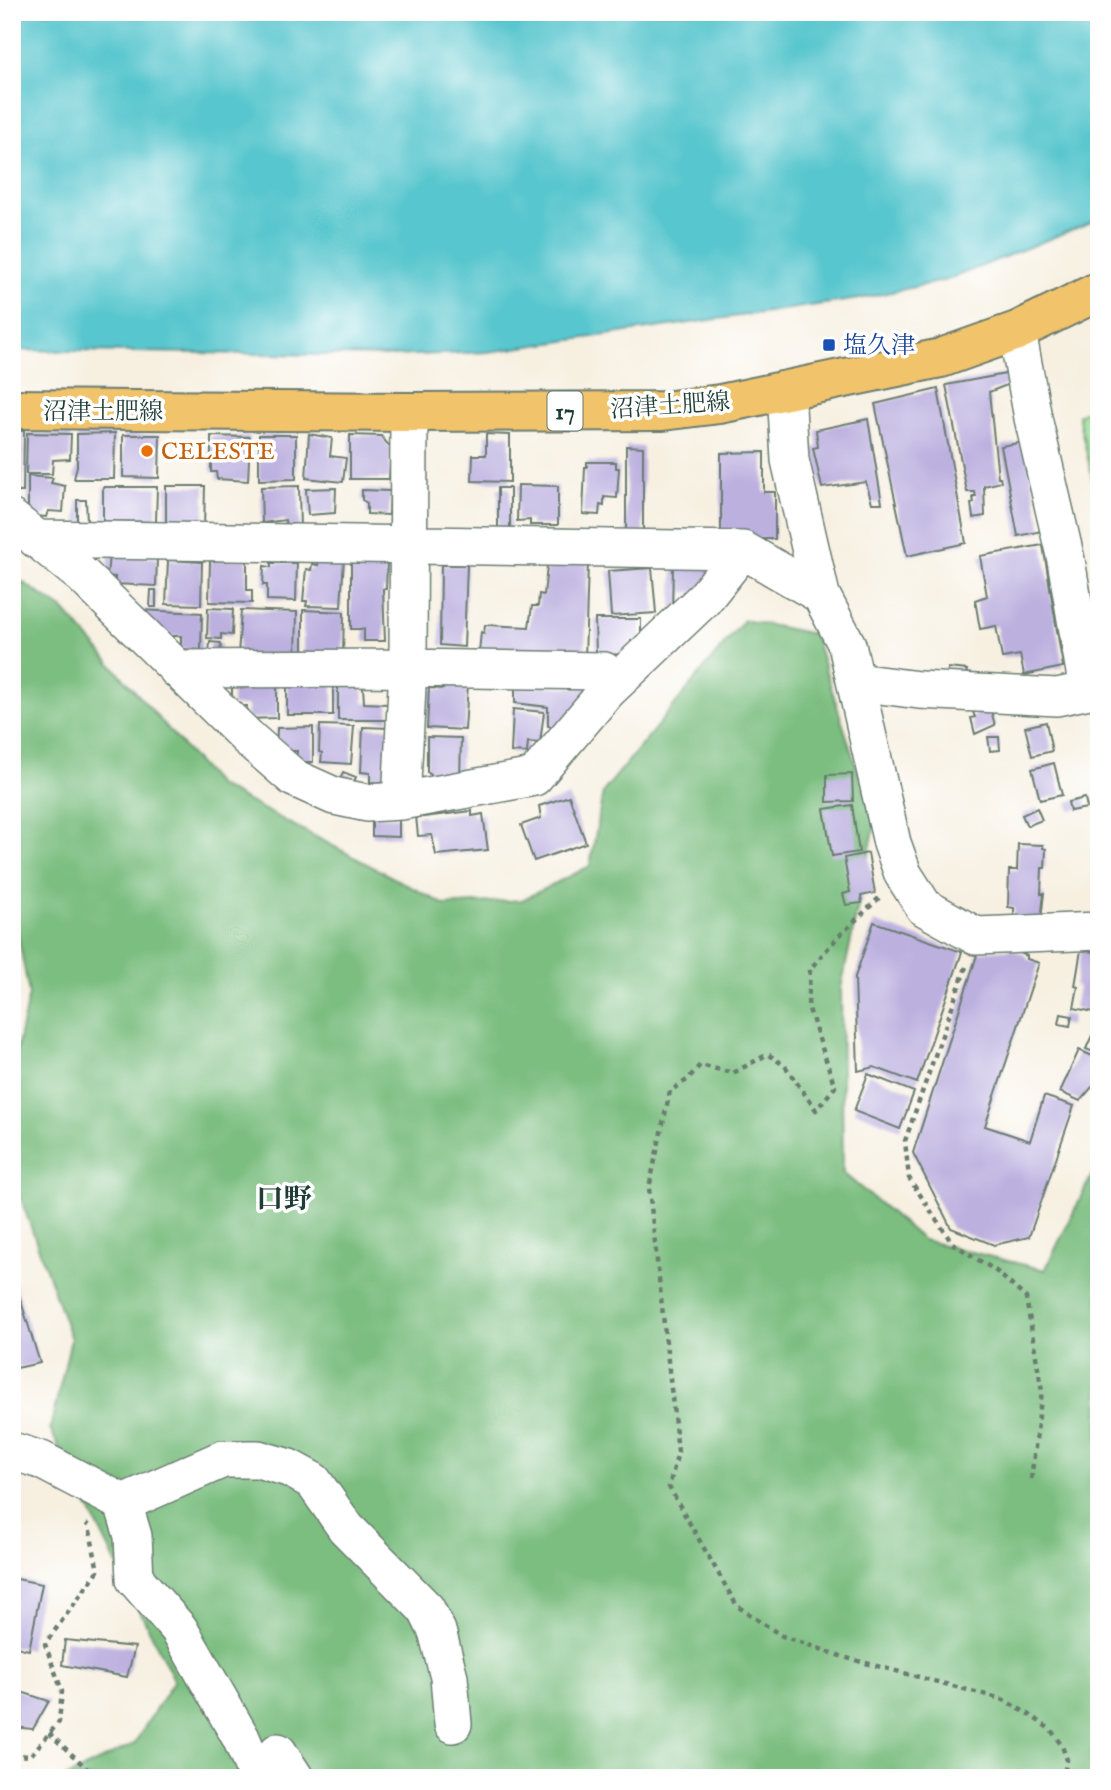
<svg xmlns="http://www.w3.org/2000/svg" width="1111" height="1790" viewBox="0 0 1111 1790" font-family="'IM FELL English','Noto Serif JP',serif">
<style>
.green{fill:#9bdf97;stroke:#5d8e66;stroke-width:2}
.forest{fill:#7cbe80;stroke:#4e7e5a;stroke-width:2}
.water{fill:#59c6ce;stroke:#3c8281;stroke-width:2}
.building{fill:#bcb0df}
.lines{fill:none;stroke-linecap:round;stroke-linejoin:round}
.minor-casing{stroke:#6b7c71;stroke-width:40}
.primary-casing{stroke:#6b7c71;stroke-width:42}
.path{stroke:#6b7c71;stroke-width:4.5;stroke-dasharray:5 5;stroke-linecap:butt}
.minor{stroke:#fff;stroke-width:37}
.primary{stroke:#f1c36a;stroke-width:38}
.transit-dot{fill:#1a4fb4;stroke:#fff;stroke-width:2.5}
.food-dot{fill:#e8710a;stroke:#fff;stroke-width:2.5}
.labels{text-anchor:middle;stroke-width:7;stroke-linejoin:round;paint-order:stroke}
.shield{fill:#fff;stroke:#627771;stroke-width:2}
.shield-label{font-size:23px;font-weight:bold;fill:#1f3d34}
.transit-label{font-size:24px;fill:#164399;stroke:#fff;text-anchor:start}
.street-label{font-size:24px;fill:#1f3d34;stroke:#fff}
.food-label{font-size:24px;fill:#c56008;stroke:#fff;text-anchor:start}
.quarter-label{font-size:28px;font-weight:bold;fill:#1f3d34;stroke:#fff}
</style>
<rect width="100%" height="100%" fill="#fff"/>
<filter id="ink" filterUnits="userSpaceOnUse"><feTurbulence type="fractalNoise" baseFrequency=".0143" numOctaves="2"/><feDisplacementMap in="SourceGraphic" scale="14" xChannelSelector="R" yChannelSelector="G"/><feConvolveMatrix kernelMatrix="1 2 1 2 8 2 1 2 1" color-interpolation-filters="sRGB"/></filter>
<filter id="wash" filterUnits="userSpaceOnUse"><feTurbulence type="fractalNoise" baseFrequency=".00686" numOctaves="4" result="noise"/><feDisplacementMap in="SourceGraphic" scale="28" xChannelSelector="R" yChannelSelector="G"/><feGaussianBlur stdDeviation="1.57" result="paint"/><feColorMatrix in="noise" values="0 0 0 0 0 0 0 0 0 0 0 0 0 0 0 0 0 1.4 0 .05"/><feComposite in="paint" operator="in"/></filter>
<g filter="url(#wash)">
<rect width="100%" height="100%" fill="#f7f0e1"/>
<path class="green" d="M1099,404V508L1078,415Z"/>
<path class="forest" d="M12,575L64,610L217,785L445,905L522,900L590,866L603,792L744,620L814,634L875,825L841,988L843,1173L923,1240L1045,1270L1099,1161V1778H65L134,1744L174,1680L50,1429L71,1339L12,1174V1071L29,994L16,924L12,919Z"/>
<path class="water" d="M12,12H1099V219L947,280L859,299L488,352L390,356L12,350Z"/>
<g id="blocks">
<path class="building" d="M1011,373L1015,382L989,392L998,477H1000L1001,482L984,486L985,516L973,518L971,504L974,503L973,497H976L975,492H967L946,385Z
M938,389L966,543L907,556L875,404Z
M868,419L882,503H872L866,482L822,488L813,448L818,447L816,430Z
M12,430L24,431L23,492H12Z
M27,433L71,434L70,459L53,460L52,474H26Z
M115,433L114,479H74L77,466V434Z
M309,434L332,438L330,456L346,458L343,482L306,478Z
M486,434L510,435V482L472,481L473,455H486Z
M123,435H160L159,478L123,477Z
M259,435H296V479L259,480Z
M350,435L381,436L391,448L389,479H350Z
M211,436L250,437L248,481L217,479L216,472H211Z
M1024,442L1042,531L1018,536L1001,446Z
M626,446L643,447V533L626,534Z
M764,452V492H775V539H744L721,535V453Z
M587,462H616V468H619L617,498L604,497V506L600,505L599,515L583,514L585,467H587Z
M28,476L53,478L51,483L65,486L63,512L48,511L46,517L28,515Z
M518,485L558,486V525H530V520L517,521Z
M166,486H205L204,530L166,528Z
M299,486L300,530L287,531L285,520L262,523L261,487Z
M103,487H157L156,522L103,521Z
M336,488L335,513L308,515L306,489Z
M498,488H510V530L498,529Z
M362,490L390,491L389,515L367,514V503L362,500Z
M77,500H86L87,522H77Z
M1043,545L1063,667L1024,675L1020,655L1002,658L996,626L980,629L975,600L987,596L980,556Z
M109,555L157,558L156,586L115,584V577L107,576Z
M218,558L247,559V590H252V603L209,602L210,561H217Z
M344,558L341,607L306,606L307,601H303L306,569L311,570L312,564L318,565L319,559Z
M373,558L372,563H387L386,589H383L385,641H364V629H351V559Z
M168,560L202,562L201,605L166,604Z
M556,561L588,563L585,659L479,652L481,632L484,633L485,625L529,627L532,606H538L539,594L544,595L547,566H554Z
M271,563H297L296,601L267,600V585H263L264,566L271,567Z
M441,565H467L464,647L440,645Z
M673,566L716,567L695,593L683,592L682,605L672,613Z
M652,568L656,613L611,616L608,571Z
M151,590H156V607H150Z
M208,608L233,609L232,635L221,634V639L207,638Z
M140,610L202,613L201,650L181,649V636H164Z
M241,610L297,612L296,658L238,656Z
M303,610L344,612L343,655L303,657Z
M595,619H641V640L631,641V654L596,655Z
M210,642L221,643L220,656L209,654Z
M948,668L967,670L965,680L947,678Z
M333,681V715H287V683Z
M277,682V718L247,719V706H232V687Z
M444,683L468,684L465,730L427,728L429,688L443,689Z
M338,685L363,686L364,703L388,704L389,720H338Z
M515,685L598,688L566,729L548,726V707L515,703Z
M990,707L995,725L975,734L971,718L975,717L973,712Z
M513,709L544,712L540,743L528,742L527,753L511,752Z
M1046,722L1052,751L1032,756L1025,727Z
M320,725L354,726L351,764L321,762L322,753L319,752Z
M313,727V762H296L297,751H276L277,728Z
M363,727L390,728L388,783L370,782V773L361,772Z
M427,737L461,738L460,780L437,779L427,772Z
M988,737H999L1000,750L990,751Z
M1054,763L1062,795L1040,800L1032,769Z
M343,772L356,777L351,790L338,784Z
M852,774L853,801L827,802V775Z
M569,796L586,843L534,861L521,825L541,818L539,806Z
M1085,798L1087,808L1070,811L1068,802Z
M852,805L859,852L832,856L824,809Z
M1037,808L1042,820L1027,826L1022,815Z
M472,811V816L483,814L488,850L436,855L432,835L418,836L416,816L423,815V817Z
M372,816L399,817V837L372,836Z
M1018,844L1043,845V848L1046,849L1045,868H1042L1041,894L1044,893L1041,919L1014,917V908L1008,907L1009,870H1017Z
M868,853L875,893L861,896L862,903L846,905L843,894L850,892L844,858Z
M874,922L962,952L917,1083L874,1067L858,1071L855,977Z
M1011,949L1027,956V959L1039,963L985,1126L1030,1141L1044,1096L1074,1106L1029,1237L994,1245L951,1228L913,1153L978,952Z
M1081,950L1099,953V1013L1074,1008L1078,987L1075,986Z
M1061,1014L1072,1016L1070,1026L1059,1024Z
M1093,1033L1099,1036V1054L1086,1049Z
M1079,1050L1099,1059V1079L1080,1101L1060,1092Z
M868,1074L914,1092L900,1129L854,1111Z
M15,1282L40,1363L12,1369V1283Z
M12,1578L42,1584L29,1650L12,1646Z
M65,1640L135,1647L127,1677L62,1665Z
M12,1689L49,1701L33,1729L12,1727Z"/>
</g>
</g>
<g filter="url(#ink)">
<use href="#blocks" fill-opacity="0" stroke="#6b7c71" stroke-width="2"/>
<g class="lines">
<defs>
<path id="minor" d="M1017,331L1033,418L1066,560L1088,690
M786,390L790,460L821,595L847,645L892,843L903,874L924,907L976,936L1099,931
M12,519L83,576L248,738L294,778L334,796L367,803L401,801L534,777L607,691L704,599L743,550
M36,539L743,550L821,595
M177,669L408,668L604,671L607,691
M856,682L919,690L1057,697L1099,688
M401,801L408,668L409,412
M12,1451L41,1460L123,1503L133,1536L135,1579L179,1629L241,1738L258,1778
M123,1503L223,1459H258L289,1468L313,1481L346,1528L426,1609L437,1631L449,1677L453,1724
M278,1752L295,1778"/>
<path id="primary" d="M12,409L409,412L663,411L720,404L941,358L1017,331L1099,291"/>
</defs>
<use href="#minor" class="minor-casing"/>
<use href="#primary" class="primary-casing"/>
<path class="path" d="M879,898L837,938L810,969L808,1006L835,1087L816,1110L785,1066L768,1054L733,1073L700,1065L687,1080L670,1091L649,1188L678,1452L669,1487L737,1606L782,1636L809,1645L843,1657L1002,1699L1030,1715L1051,1730L1062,1746L1067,1760L1063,1778
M966,967L905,1141L909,1178L952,1243L996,1271L1026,1298L1042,1391L1031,1480
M49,1733L97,1778
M12,1755L30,1756L59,1722L62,1691L45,1644L98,1571L89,1526L86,1524"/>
<use href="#minor" class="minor"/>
<use href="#primary" class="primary"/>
</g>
</g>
<rect class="transit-dot" x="822" y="338" width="14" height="14" rx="3.5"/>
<circle class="food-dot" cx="147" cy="451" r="7"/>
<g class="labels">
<rect class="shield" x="547.5" y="391.5" width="35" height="39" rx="5"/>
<g class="shield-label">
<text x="565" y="419">17</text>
</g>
<g class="transit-label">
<text x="843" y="353">塩久津</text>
</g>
<g class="street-label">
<text transform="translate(670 405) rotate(-4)" y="8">沼津土肥線</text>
<text x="103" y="419">沼津土肥線</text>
</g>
<g class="food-label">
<text x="161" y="459">CELESTE</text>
</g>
<g class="quarter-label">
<text x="284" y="1208">口野</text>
</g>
</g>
<rect width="1111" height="1790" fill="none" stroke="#fff" stroke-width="42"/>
</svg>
